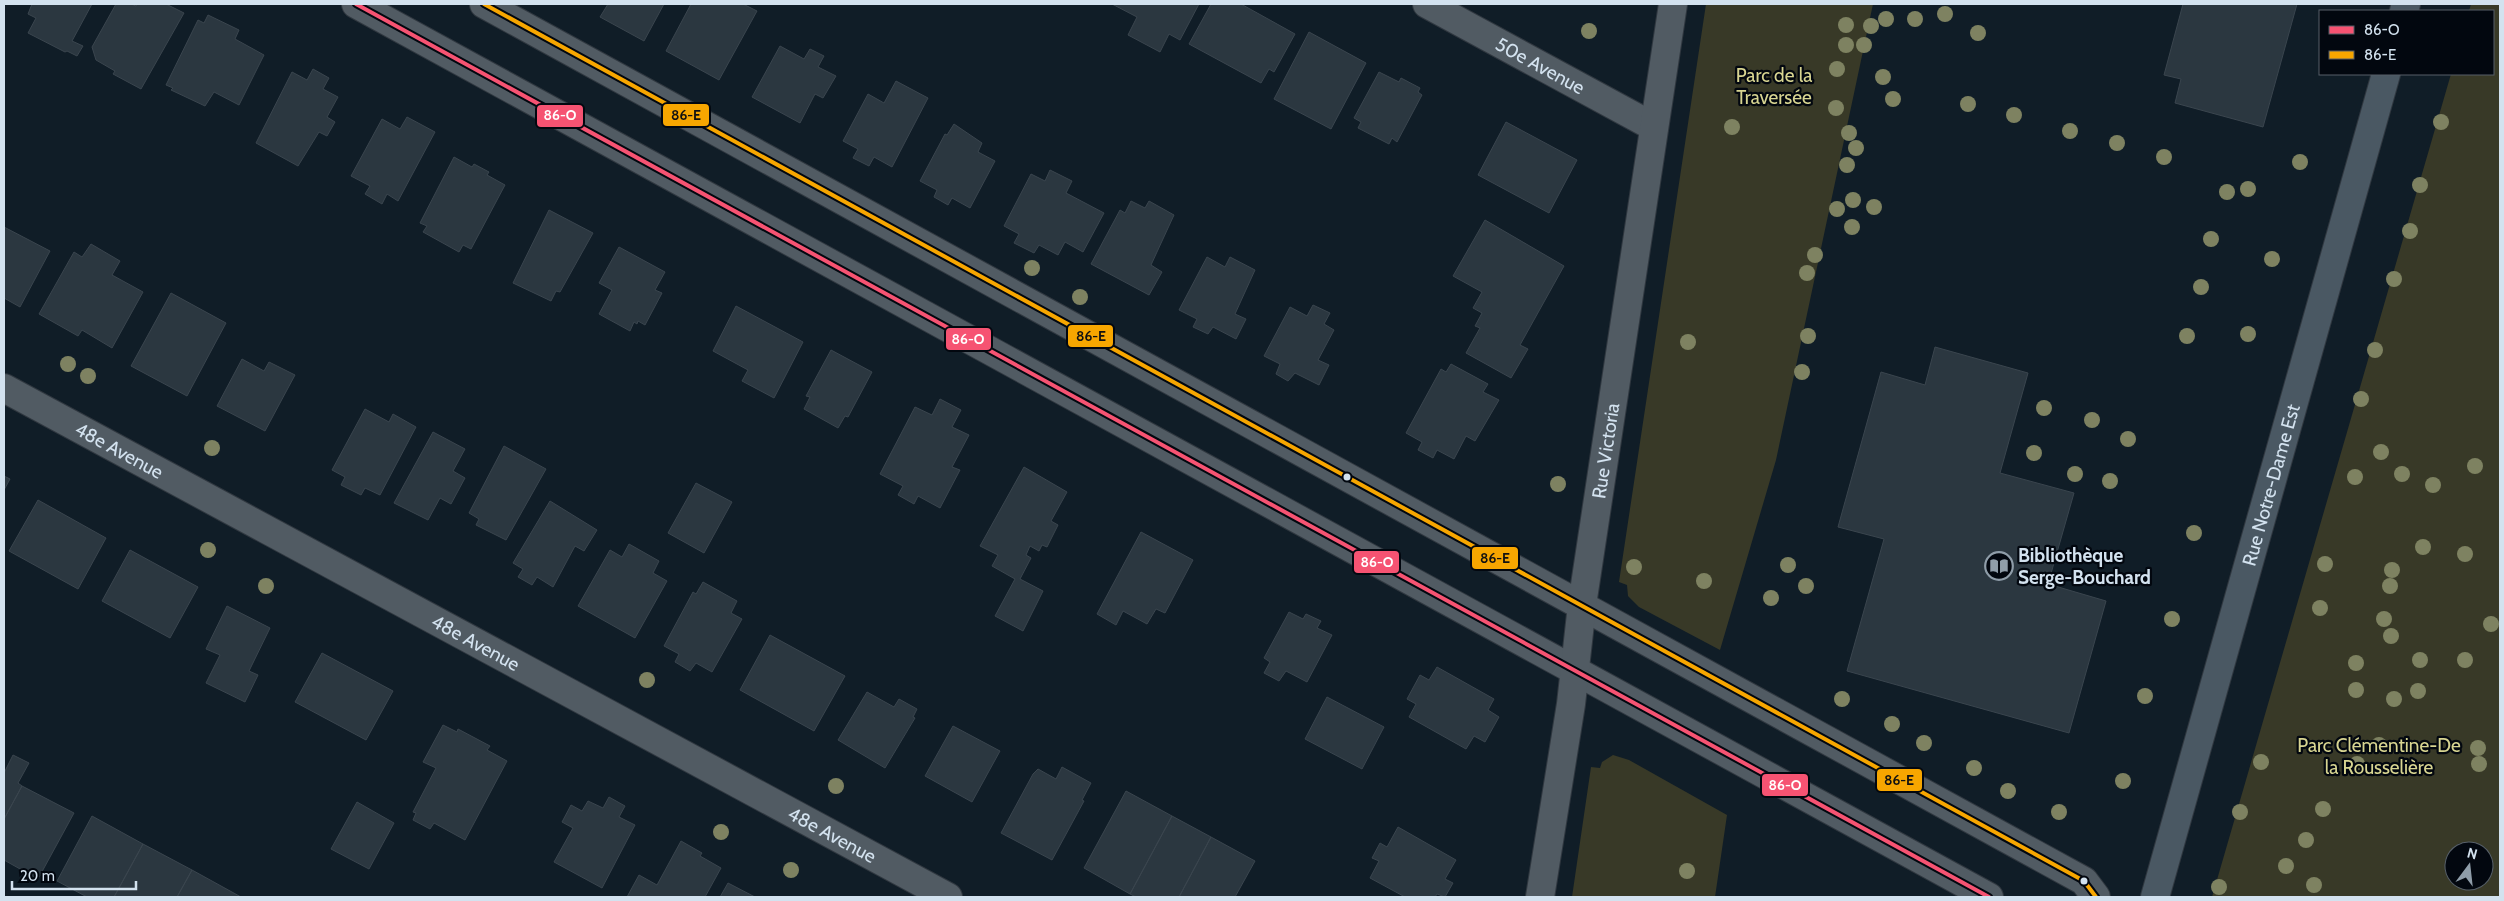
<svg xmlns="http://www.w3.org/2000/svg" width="2504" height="901" viewBox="0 0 2504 901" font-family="Cabin,sans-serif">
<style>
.green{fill:#383927;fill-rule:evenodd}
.building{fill:#2b3740;stroke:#3a454e}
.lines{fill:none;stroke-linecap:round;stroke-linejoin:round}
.minor-casing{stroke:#303840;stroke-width:30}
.major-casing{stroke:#303840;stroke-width:30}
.minor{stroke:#515b63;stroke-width:28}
.major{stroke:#4a5863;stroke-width:28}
.bus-1-casing{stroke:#02070f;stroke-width:8}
.bus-2-casing{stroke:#02070f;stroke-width:8}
.bus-1{stroke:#f65372;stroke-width:4}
.bus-2{stroke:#f7a600;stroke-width:4}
.tree{fill:#7e8261}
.bus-dot{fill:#d3e2ef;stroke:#02070f;stroke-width:2}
.labels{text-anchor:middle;stroke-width:4.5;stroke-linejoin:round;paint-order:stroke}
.street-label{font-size:19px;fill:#d3e2ef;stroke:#02070f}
.park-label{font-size:19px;fill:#d8d591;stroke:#02070f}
.poi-label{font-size:19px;font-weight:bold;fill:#d3e2ef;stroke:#02070f;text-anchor:start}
.line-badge{stroke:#02070f;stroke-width:2}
.badge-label{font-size:14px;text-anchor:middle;font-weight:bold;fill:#fff}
.pale-badge-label{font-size:14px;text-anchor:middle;font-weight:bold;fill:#111}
</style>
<rect width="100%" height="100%" fill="#101d27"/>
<path class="green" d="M1706,4H1873L1776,460L1720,650L1639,607L1628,596L1627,585L1619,582Z
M2471,4H2500V897H2212L2451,74H2493V11H2469ZM2454,851H2484V881H2454Z
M1613,755L1629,760L1727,815L1715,897H1572L1591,767L1600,768L1602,762Z"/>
<path class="building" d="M32,4H92L72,41L83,46L77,56L67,51L65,52L28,33L36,18L28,14Z
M116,4H131L136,6L137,4H166L184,13L141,89L113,74L115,71L96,60L92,47Z
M608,4H664L644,41L600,17Z
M691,4H743L757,11L719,80L666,51Z
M1112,4H1199L1180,40L1169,34L1160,52L1128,35L1137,17Z
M1211,4H1241L1295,34L1274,72L1269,69L1261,83L1189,44Z
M2183,4H2297L2263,127L2175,103L2181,79L2164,75Z
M208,15L239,30L235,39L264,55L239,105L214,92L205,106L171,90L173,88L166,85L198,20L204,23Z
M1309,32L1366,63L1331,129L1274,99Z
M780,46L804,59L810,49L824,56L818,67L836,76L823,98L815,94L800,123L752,97Z
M313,69L329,78L323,89L338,97L327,117L335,122L327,136L319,132L298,166L256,143L292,72L307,80Z
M1379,72L1399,82L1401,78L1420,88L1418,92L1422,95L1397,142L1392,138L1389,144L1358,128L1361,122L1354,118Z
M896,81L928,98L892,167L874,157L869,166L853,158L858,149L843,141L868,94L884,103Z
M407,117L435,132L398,201L387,194L382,204L365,194L370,186L351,176L382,119L400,129Z
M1506,122L1577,160L1549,213L1478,175Z
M954,124L982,143L978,152L995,161L970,208L952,198L948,205L934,197L937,190L920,181L945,134L947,135Z
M454,157L472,167L474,164L489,172L487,175L505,185L471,249L463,245L459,252L423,232L427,226L420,223Z
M1050,170L1072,181L1066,193L1104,213L1083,252L1065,242L1058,255L1039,245L1034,253L1014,243L1019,234L1004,226L1031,174L1045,181Z
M1131,201L1145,208L1149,201L1174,215L1151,265L1162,272L1149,295L1091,264L1120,210L1125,213Z
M549,210L593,233L560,292L556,291L551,301L513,283Z
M1485,220L1564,266L1520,345L1528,349L1511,378L1466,353L1480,328L1475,326L1482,313L1473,308L1482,292L1453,276Z
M4,227L50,251L20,307L4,298Z
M91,244L120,261L112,275L143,292L112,348L82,330L78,336L39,314L74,252L82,257Z
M619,247L665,272L655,290L662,293L645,325L638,321L637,324L634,322L630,331L599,314L612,290L599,283Z
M1207,257L1225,267L1230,257L1255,270L1235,314L1246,319L1236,339L1213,327L1208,334L1193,327L1197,319L1179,310Z
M171,293L226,323L187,396L131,366Z
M1313,305L1330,313L1324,324L1334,330L1318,360L1329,365L1319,385L1295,373L1288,381L1276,374L1280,364L1264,356L1290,307L1307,316Z
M736,306L803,342L774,398L742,381L748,370L713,351Z
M1935,347L2028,373L2000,473L2074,493L2048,584L2106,601L2069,733L1847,671L1884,539L1838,527L1881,372L1925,385Z
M831,350L872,372L848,417L845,416L838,428L804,409L810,397L806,396Z
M242,359L264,371L269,362L295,375L265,431L217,406Z
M1451,364L1488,384L1483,392L1499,400L1475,441L1466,436L1454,459L1437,450L1433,458L1418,450L1422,442L1406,433L1441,369L1446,372Z
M940,399L961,410L952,427L969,435L952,467L960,470L940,508L918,496L914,504L898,495L903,486L880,474L915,407L932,415Z
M365,409L389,422L393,414L416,427L380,495L365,488L361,495L341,485L345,477L332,470Z
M433,432L465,449L453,471L465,478L451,504L440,498L428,520L394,503Z
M504,446L546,469L506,540L476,525L479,519L469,513Z
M1024,467L1067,492L1051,521L1058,525L1047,547L1042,545L1039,551L1030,546L1026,555L1031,558L1020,579L1043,591L1023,631L995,616L1015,579L992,566L998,555L980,546Z
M4,476L10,479L4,490Z
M696,483L732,502L704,553L668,533Z
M38,500L106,538L78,589L9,551Z
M550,501L597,530L584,551L575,546L553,587L537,577L532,585L518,577L523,569L513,563Z
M1141,532L1193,560L1165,613L1156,609L1147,624L1123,611L1116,625L1097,614Z
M629,544L659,561L653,573L667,581L635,638L578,606L610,550L622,557Z
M130,550L198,587L170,638L102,601Z
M703,582L737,601L731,613L742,619L712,672L696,663L690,671L675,662L679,654L664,646L693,592L696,594Z
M227,606L270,628L249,671L258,675L245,702L206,683L220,655L206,649Z
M1289,612L1303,619L1306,614L1321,621L1317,628L1332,635L1307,682L1286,671L1279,681L1264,673L1270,662L1264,658Z
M770,635L845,676L814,731L740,690Z
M322,653L393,691L366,740L295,702Z
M1437,667L1494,699L1488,710L1499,717L1485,742L1474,736L1466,749L1409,717L1416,704L1407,699L1420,675L1429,680Z
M867,692L894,707L899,699L917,709L913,717L915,718L885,768L838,740Z
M1327,697L1384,727L1362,769L1305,739Z
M443,725L457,732L458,729L490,746L487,750L507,761L465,840L434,823L430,829L413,820L416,813L413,812L436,768L423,762Z
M953,726L1000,751L972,802L925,776Z
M13,755L29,763L18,783L22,786L4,819V773Z
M1062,767L1091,783L1082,800L1084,801L1052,860L1001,833L1033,774L1038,769L1056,779Z
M22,786L74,813L38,879L4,860V819Z
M1126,791L1172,816L1130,894L1084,868Z
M609,797L625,806L619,817L635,825L602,888L554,862L573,828L562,822L571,805L582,811L588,801L603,808Z
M357,802L394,823L369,869L331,849Z
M92,816L143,844L114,897H87L57,881Z
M1172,816L1211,837L1179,897H1136L1130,894Z
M1398,827L1456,860L1445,879L1453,883L1445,897L1437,894L1435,897H1405L1370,878L1379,861L1372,858L1380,843L1387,847Z
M1211,837L1255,861L1235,897H1179Z
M681,841L702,853L700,856L721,868L705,897H627L639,875L657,885Z
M143,844L192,870L177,897H114Z
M192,870L241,897H177Z
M728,883L755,897H720Z"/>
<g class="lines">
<defs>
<g id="minor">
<path d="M356,4L1989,897"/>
<path d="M484,4L2084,881L2096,897"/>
<path id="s1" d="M1427,4L1654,127"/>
<path id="s2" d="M4,388L948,897"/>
<path id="s3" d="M1540,897L1571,704L1582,605L1673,4"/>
</g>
<g id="major">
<path d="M2404,11L2406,4"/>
<path id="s4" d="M2155,897L2386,74"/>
</g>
</defs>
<use href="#minor" class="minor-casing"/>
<use href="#major" class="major-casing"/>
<use href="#minor" class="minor"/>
<use href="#major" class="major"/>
<defs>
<path id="bus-1" d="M356,4L1989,897"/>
<path id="bus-2" d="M484,4L2084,881L2096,897"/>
</defs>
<use href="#bus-1" class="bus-1-casing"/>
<use href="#bus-2" class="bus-2-casing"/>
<use href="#bus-1" class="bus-1"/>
<use href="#bus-2" class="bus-2"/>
</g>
<g class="tree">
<circle cx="1945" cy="14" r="8"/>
<circle cx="1886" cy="19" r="8"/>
<circle cx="1915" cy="19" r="8"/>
<circle cx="1846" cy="25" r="8"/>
<circle cx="1871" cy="26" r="8"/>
<circle cx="1589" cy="31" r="8"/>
<circle cx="1978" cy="33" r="8"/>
<circle cx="1846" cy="45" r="8"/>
<circle cx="1864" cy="45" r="8"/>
<circle cx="1837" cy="69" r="8"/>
<circle cx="1883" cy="77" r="8"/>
<circle cx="1893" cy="99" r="8"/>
<circle cx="1968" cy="104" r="8"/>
<circle cx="1836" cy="108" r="8"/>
<circle cx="2014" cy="115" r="8"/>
<circle cx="2441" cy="122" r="8"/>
<circle cx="1732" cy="127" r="8"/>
<circle cx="2070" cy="131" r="8"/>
<circle cx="1849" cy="133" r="8"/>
<circle cx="2117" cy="143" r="8"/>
<circle cx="1856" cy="148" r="8"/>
<circle cx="2164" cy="157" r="8"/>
<circle cx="2300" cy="162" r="8"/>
<circle cx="1847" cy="165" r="8"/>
<circle cx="2420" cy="185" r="8"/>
<circle cx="2248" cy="189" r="8"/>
<circle cx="2227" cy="192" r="8"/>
<circle cx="1853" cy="200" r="8"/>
<circle cx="1874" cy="207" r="8"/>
<circle cx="1837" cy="209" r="8"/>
<circle cx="1852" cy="227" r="8"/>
<circle cx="2410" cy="231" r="8"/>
<circle cx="2211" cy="239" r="8"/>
<circle cx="1815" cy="255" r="8"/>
<circle cx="2272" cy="259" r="8"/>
<circle cx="1032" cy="268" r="8"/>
<circle cx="1807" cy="273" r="8"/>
<circle cx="2394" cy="279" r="8"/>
<circle cx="2201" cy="287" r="8"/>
<circle cx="1080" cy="297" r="8"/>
<circle cx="2248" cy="334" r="8"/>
<circle cx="1808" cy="336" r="8"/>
<circle cx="2187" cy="336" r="8"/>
<circle cx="1688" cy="342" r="8"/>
<circle cx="2375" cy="350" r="8"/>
<circle cx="68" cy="364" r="8"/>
<circle cx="1802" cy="372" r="8"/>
<circle cx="88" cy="376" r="8"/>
<circle cx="2361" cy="399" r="8"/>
<circle cx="2044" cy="408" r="8"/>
<circle cx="2092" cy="420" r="8"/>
<circle cx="2128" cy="439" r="8"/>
<circle cx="212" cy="448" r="8"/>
<circle cx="2381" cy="452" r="8"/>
<circle cx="2034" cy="453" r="8"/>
<circle cx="2475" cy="466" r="8"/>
<circle cx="2075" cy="474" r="8"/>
<circle cx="2402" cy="474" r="8"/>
<circle cx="2355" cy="477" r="8"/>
<circle cx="2110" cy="481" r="8"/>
<circle cx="1558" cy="484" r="8"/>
<circle cx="2433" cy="485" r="8"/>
<circle cx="2194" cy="533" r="8"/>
<circle cx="2423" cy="547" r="8"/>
<circle cx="208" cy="550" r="8"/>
<circle cx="2465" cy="554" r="8"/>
<circle cx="2325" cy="564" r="8"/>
<circle cx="1788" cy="565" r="8"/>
<circle cx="1634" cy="567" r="8"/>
<circle cx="2392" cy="570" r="8"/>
<circle cx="1704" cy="581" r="8"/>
<circle cx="266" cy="586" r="8"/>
<circle cx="1806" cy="586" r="8"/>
<circle cx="2390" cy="586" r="8"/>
<circle cx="1771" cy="598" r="8"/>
<circle cx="2320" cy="608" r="8"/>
<circle cx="2172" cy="619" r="8"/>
<circle cx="2384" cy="619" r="8"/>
<circle cx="2491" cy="624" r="8"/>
<circle cx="2391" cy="636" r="8"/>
<circle cx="2420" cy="660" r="8"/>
<circle cx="2465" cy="660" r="8"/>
<circle cx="2356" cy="663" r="8"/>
<circle cx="647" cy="680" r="8"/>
<circle cx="2356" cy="690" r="8"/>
<circle cx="2418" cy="691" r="8"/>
<circle cx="2145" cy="696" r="8"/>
<circle cx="1842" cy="699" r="8"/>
<circle cx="2394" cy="699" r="8"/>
<circle cx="1892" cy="724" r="8"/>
<circle cx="1924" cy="743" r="8"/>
<circle cx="2379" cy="745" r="8"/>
<circle cx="2478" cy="748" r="8"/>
<circle cx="2261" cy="762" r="8"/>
<circle cx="2357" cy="764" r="8"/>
<circle cx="2479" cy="764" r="8"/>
<circle cx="1974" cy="768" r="8"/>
<circle cx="2123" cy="781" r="8"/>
<circle cx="836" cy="786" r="8"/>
<circle cx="2008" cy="791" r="8"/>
<circle cx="2323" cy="809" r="8"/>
<circle cx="2059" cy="812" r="8"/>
<circle cx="2240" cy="812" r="8"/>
<circle cx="721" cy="832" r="8"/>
<circle cx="2306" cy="840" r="8"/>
<circle cx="2286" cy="866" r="8"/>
<circle cx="791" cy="870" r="8"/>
<circle cx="1687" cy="871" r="8"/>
<circle cx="2314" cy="885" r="8"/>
<circle cx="2219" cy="887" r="8"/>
</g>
<defs>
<symbol id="library-ring" viewBox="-11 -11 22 22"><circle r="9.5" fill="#02070f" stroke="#8f9da9" stroke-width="1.5"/><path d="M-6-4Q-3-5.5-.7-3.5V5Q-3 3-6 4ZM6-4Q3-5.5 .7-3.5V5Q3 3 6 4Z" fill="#8f9da9"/></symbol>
</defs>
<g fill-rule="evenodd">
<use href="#library-ring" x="1983" y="550" width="32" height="32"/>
</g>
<g class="bus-dot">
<circle cx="1347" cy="477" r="4.5"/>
<circle cx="2084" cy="881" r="4.5"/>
</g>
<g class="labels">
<g class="street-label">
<text dy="7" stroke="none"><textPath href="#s1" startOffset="129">50e Avenue</textPath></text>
<text dy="7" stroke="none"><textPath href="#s3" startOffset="451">Rue Victoria</textPath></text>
<text dy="7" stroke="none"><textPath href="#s2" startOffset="131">48e Avenue</textPath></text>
<text dy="7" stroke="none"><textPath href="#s4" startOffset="428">Rue Notre-Dame Est</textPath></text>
<text dy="7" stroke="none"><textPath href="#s2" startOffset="536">48e Avenue</textPath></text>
<text dy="7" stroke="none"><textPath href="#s2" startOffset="941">48e Avenue</textPath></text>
</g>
<g class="park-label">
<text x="1774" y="82">Parc de la<tspan x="1774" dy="22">Traversée</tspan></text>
<text x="2379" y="752">Parc Clémentine-De<tspan x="2379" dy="22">la Rousselière</tspan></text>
</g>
<g class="poi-label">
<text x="2018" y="562">Bibliothèque<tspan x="2018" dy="22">Serge-Bouchard</tspan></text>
</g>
</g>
<g class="line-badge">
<rect x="662" y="103" width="48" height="24" rx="5" fill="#f7a600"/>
<rect x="536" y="104" width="48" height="24" rx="5" fill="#f65372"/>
<rect x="1067" y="324" width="47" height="24" rx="5" fill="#f7a600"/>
<rect x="945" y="327" width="47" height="24" rx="5" fill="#f65372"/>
<rect x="1471" y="546" width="48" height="24" rx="5" fill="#f7a600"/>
<rect x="1353" y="550" width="47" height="24" rx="5" fill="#f65372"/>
<rect x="1876" y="768" width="47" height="24" rx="5" fill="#f7a600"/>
<rect x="1761" y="773" width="48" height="24" rx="5" fill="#f65372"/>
</g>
<g class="badge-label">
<text x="560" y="120">86-O</text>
<text x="968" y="344">86-O</text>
<text x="1377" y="567">86-O</text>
<text x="1785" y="790">86-O</text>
</g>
<g class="pale-badge-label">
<text x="686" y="120">86-E</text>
<text x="1091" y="341">86-E</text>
<text x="1495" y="563">86-E</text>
<text x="1899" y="785">86-E</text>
</g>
<rect width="2504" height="901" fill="none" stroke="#d3e2ef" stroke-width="10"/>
<rect x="2319" y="10" width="175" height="65" fill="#02070f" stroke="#565f69"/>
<rect x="2329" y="26" width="25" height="8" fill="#f65372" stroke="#565f69"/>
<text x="2364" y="35" font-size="15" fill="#d3e2ef">86-O</text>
<rect x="2329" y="51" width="25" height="8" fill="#f7a600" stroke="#565f69"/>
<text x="2364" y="60" font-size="15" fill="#d3e2ef">86-E</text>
<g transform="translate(2469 866) rotate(15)"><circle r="24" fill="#02070f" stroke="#565f69"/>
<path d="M0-4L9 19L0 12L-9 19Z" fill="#8f9da9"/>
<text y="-8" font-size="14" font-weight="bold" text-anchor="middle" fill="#d3e2ef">N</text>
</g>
<path d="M12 881v8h124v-8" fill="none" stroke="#d3e2ef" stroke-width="2.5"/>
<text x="20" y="881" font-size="15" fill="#d3e2ef" stroke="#02070f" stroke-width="4" paint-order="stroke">20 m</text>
</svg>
